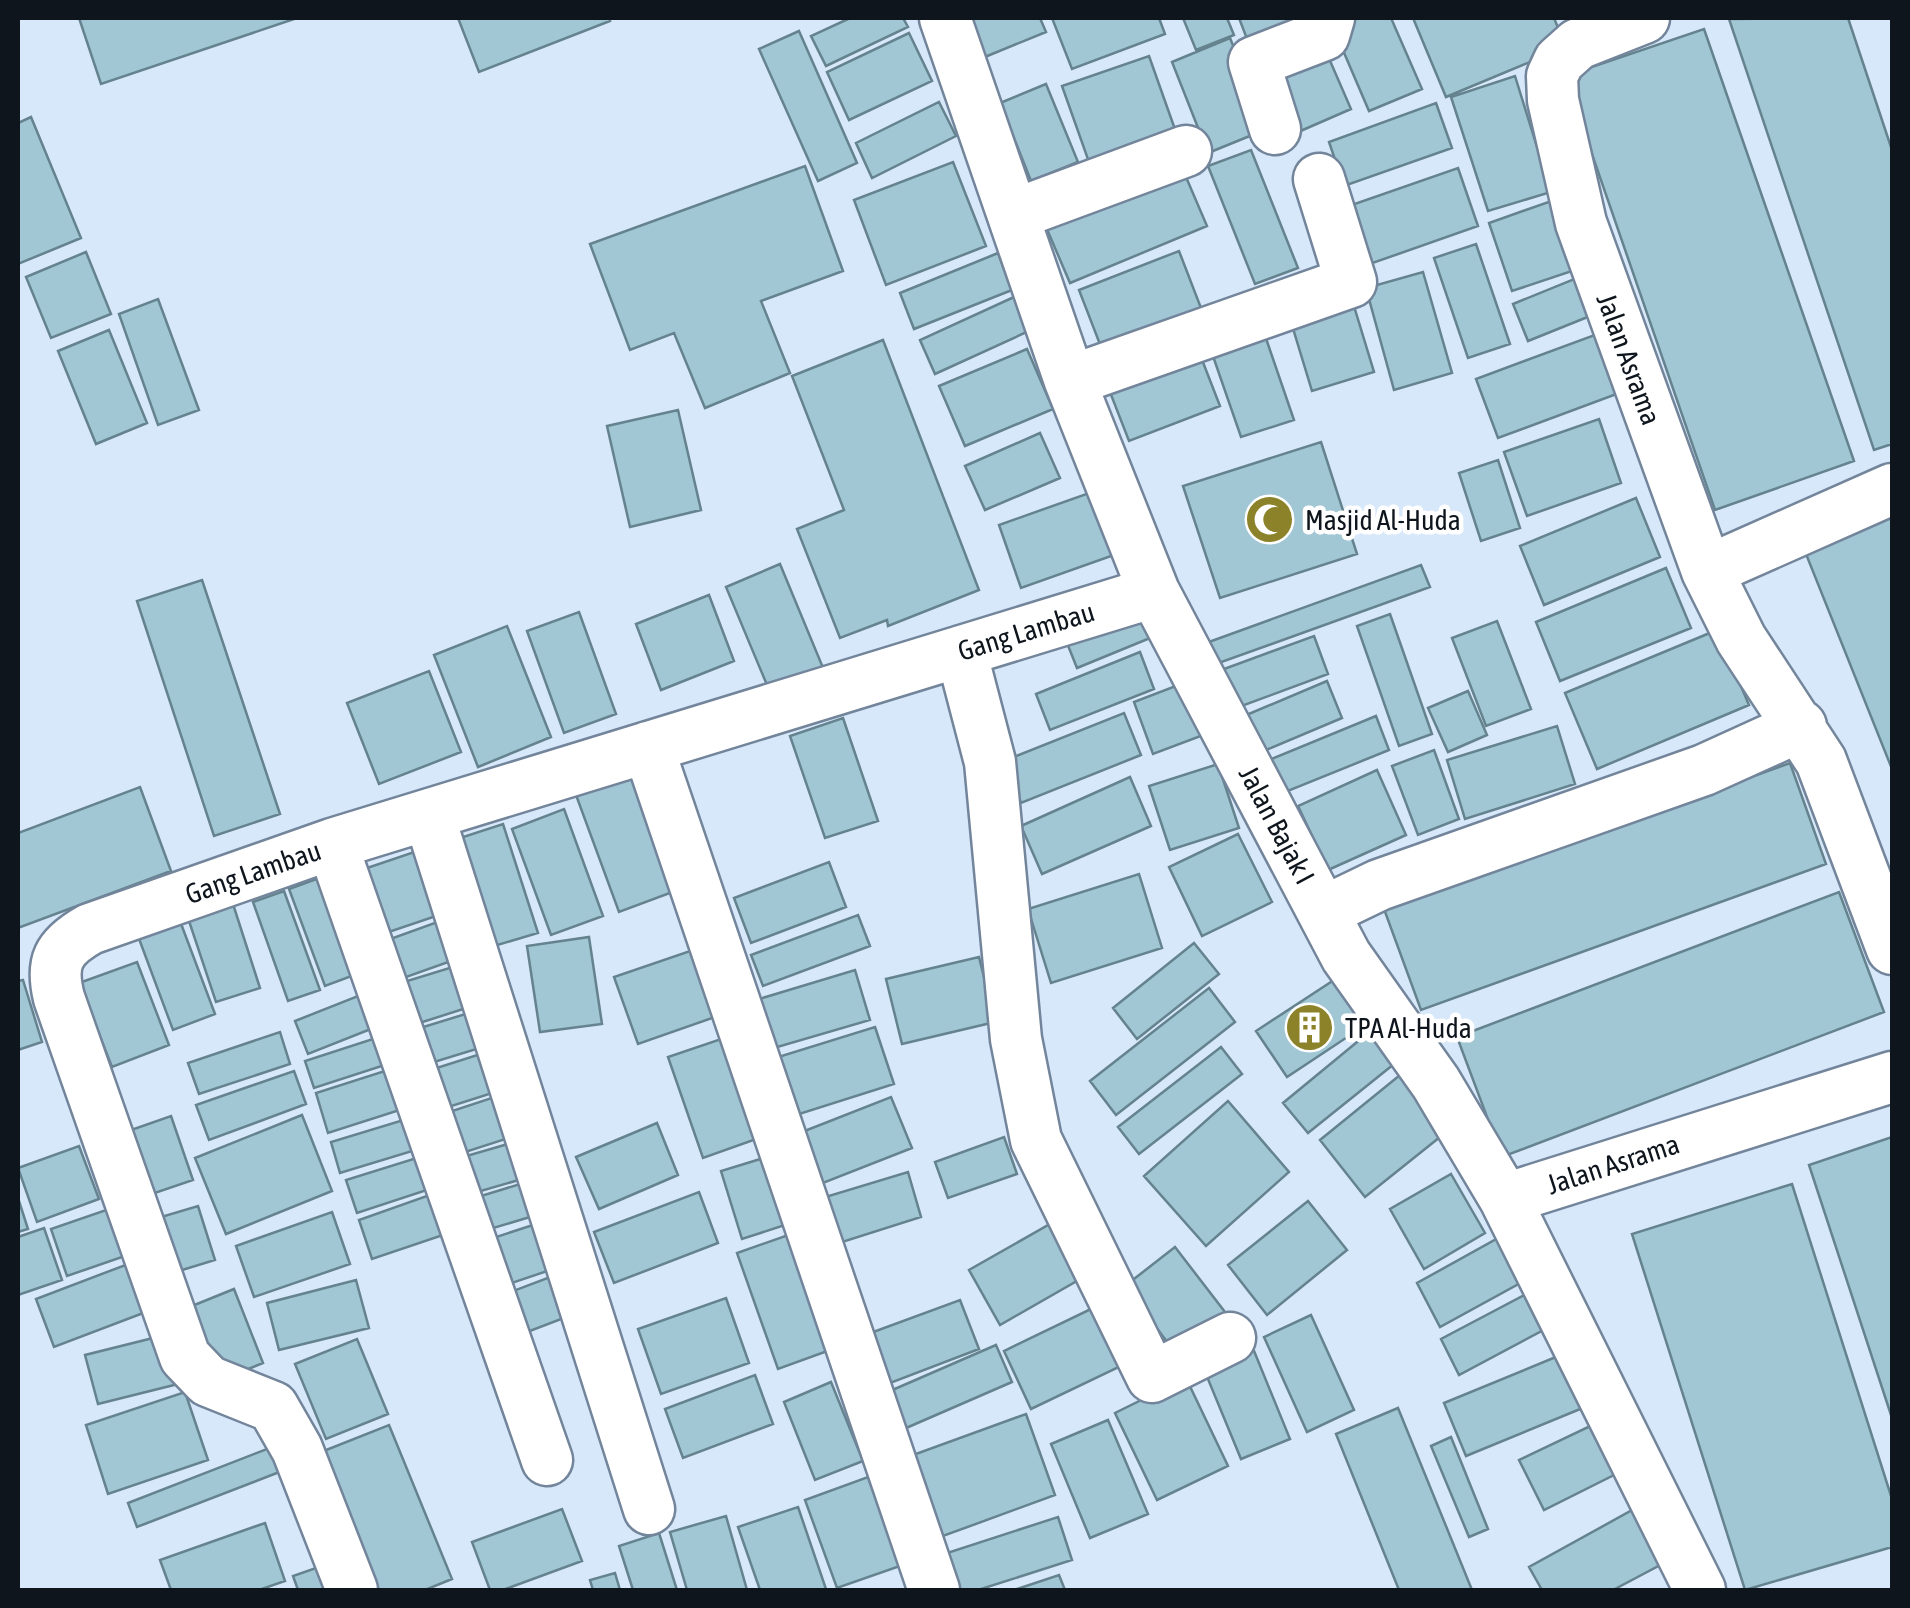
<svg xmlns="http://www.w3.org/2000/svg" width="1910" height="1608" viewBox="0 0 1910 1608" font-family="'Asap Condensed',sans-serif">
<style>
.building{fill:#a1c6d4;stroke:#64838e;stroke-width:2.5}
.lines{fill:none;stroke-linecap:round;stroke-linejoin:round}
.minor-casing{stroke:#73859b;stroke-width:55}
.minor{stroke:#fff;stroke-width:50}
.labels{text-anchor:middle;stroke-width:9;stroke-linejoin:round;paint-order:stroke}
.street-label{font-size:28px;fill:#0e151d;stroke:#fff}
.poi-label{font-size:28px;fill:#0e151d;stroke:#fff;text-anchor:start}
</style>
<rect width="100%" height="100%" fill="#d8e8fb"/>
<path class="building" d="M79,18H297L101,84Z
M458,18H609L610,21L479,72Z
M850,18H903L908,27L826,66L811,36Z
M963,18H1040L1046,32L980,59Z
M1052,18H1159L1165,34L1072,69Z
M1183,18H1227L1234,35L1196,50Z
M1239,18H1301L1247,39Z
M1335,18H1391L1422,89L1369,111L1330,20Z
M1413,18H1554L1566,47L1446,97Z
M1848,18L1892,150V444L1874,450L1729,19Z
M1704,29L1854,461L1715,510L1565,76Z
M799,31L857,163L818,181L759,49Z
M909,33L932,81L849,120L827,72Z
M1230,38L1267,129L1208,153L1172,62Z
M1321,40L1351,109L1289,136L1259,67Z
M1149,56L1177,135L1090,165L1062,86Z
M1515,76L1551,192L1488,211L1451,97Z
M1046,84L1078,162L1031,181L1000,103Z
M939,102L956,136L872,178L856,143Z
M1436,103L1452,148L1344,186L1329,142Z
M31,117L81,238L18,264V123Z
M1251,150L1298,268L1255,284L1208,166Z
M953,162L986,246L886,285L854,200Z
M1180,163L1207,226L1070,283L1043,220Z
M805,166L843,271L761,301L790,373L705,408L674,333L630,350L590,244Z
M1458,168L1478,226L1364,266L1343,208Z
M1557,199L1581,268L1512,291L1489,223Z
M1476,244L1510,344L1468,358L1434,258Z
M1179,251L1201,308L1101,347L1079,290Z
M86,252L111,314L51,338L26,277Z
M998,253L1012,290L914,329L900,293Z
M1423,272L1452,373L1394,390L1366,288Z
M1589,273L1605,310L1528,341L1513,304Z
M1350,293L1374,372L1312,391L1288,312Z
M1014,297L1029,331L935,374L920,340Z
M158,299L199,410L158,425L119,314Z
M1259,318L1294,420L1241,437L1206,336Z
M109,330L147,423L96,444L58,351Z
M1600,333L1622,392L1498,438L1476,379Z
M883,340L979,590L888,626L887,620L840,638L797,529L844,510L792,376Z
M1027,349L1053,409L965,446L939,386Z
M1199,352L1220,406L1129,441L1108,387Z
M678,410L701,510L630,527L607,426Z
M1599,419L1621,483L1527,516L1504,452Z
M1040,433L1060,478L985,510L965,466Z
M1321,442L1357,554L1220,598L1183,486Z
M1498,460L1520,528L1481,541L1459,473Z
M1092,492L1114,555L1021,588L999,525Z
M1636,498L1660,557L1544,605L1520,546Z
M1892,514V769L1804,549Z
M780,564L826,675L772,697L726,587Z
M1421,565L1430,587L1216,664L1206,643Z
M1666,568L1691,628L1560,681L1536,622Z
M202,580L280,814L214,836L137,601Z
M709,595L734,661L661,690L636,624Z
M1142,602L1155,636L1077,668L1063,633Z
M579,612L616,714L564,733L527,631Z
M1390,614L1432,734L1399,746L1357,626Z
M1497,621L1531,709L1486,726L1452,638Z
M507,626L551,737L478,767L434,655Z
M1717,630L1749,705L1597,769L1565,693Z
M1314,636L1328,674L1239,707L1224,669Z
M1140,652L1154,689L1050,730L1036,694Z
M429,671L461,752L379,784L347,703Z
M1327,681L1342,718L1259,753L1244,716Z
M1186,682L1206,734L1153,754L1134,702Z
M1468,691L1487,735L1448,752L1428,708Z
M1124,713L1141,755L1021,803L1004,761Z
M1376,716L1389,750L1278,795L1264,762Z
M843,718L878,821L825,838L790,736Z
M1557,726L1575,784L1465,819L1447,760Z
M1434,750L1459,819L1418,835L1392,766Z
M1790,763L1826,864L1421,1010L1384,909Z
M1218,764L1239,828L1170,850L1149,786Z
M643,770L686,887L619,912L576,795Z
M1377,770L1406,835L1328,870L1298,806Z
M1130,777L1151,826L1042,874L1021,826Z
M140,787L171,871L18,928V833Z
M564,809L603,916L551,935L512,829Z
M503,824L538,933L494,946L460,838Z
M1238,834L1272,902L1202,936L1169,867Z
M429,847L451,911L383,934L361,870Z
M829,862L846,907L751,943L734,898Z
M330,874L365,971L325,986L289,889Z
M1139,874L1162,948L1051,983L1028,909Z
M284,891L320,990L288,1001L253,902Z
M1839,892L1884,1012L1502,1157L1457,1037Z
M233,904L260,988L216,1002L188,918Z
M177,913L215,1014L173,1030L135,928Z
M858,915L870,946L763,986L751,955Z
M454,916L468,955L395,981L382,942Z
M589,937L602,1024L540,1032L527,946Z
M1194,943L1219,974L1137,1039L1113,1008Z
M693,950L715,1017L638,1044L614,977Z
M979,957L995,1022L902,1044L886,979Z
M137,962L169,1045L112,1067L79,983Z
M469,962L482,1003L407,1027L394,985Z
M855,970L870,1020L774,1048L759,999Z
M23,980L42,1042L18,1050V981Z
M1334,980L1364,1026L1287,1077L1256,1031Z
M1209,988L1235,1022L1116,1115L1090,1081Z
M368,992L381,1025L308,1054L295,1021Z
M485,1008L496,1043L418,1067L407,1032Z
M875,1027L894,1084L793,1116L775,1058Z
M280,1032L290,1064L199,1094L188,1063Z
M1368,1033L1394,1064L1308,1133L1283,1103Z
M382,1036L391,1063L314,1088L305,1061Z
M727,1037L762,1137L703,1158L668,1057Z
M1221,1047L1242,1074L1139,1154L1118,1127Z
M496,1049L508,1088L436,1111L424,1072Z
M394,1068L406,1108L328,1133L316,1093Z
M294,1071L306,1104L209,1140L196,1105Z
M1400,1075L1445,1133L1365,1197L1320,1140Z
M510,1092L524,1133L453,1156L440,1115Z
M891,1097L912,1148L823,1183L802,1132Z
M1228,1101L1289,1172L1206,1246L1144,1176Z
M302,1115L332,1191L226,1234L195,1158Z
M171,1116L193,1180L152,1194L131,1130Z
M410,1118L419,1149L340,1173L331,1142Z
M657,1123L678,1175L599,1209L576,1157Z
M1004,1137L1017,1174L948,1198L935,1162Z
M1892,1137V1418L1809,1165Z
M525,1139L536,1175L467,1195L456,1159Z
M79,1146L99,1199L37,1222L18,1168Z
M423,1156L433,1188L357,1213L346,1180Z
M767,1157L788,1224L742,1239L721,1171Z
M908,1172L921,1217L836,1244L822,1198Z
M1451,1174L1485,1233L1424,1269L1390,1209Z
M540,1178L550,1211L480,1232L471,1199Z
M1792,1184L1892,1499V1547L1745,1590L1632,1234Z
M438,1192L452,1232L372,1259L359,1220Z
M699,1192L718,1243L614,1283L594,1232Z
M18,1198L28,1229L18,1232Z
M1308,1201L1347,1250L1267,1315L1228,1265Z
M198,1206L215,1260L179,1271L161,1217Z
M109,1209L125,1256L67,1276L51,1229Z
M332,1212L350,1264L254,1297L236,1246Z
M551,1219L565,1265L497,1288L481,1242Z
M1050,1224L1082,1278L1000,1325L969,1270Z
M44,1228L62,1280L18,1295V1237Z
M791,1234L833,1349L778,1369L737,1253Z
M1500,1237L1524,1281L1440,1327L1417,1283Z
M1175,1247L1225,1312L1174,1351L1125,1286Z
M128,1264L146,1312L54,1347L36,1299Z
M566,1271L582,1311L517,1336L500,1296Z
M356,1280L369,1328L279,1350L267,1303Z
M234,1289L263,1363L216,1382L187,1308Z
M1532,1291L1551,1326L1459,1375L1441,1339Z
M726,1298L749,1363L661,1394L638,1329Z
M960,1300L979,1349L885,1385L865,1335Z
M1093,1308L1121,1366L1031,1409L1004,1351Z
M1311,1315L1354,1410L1307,1432L1264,1337Z
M173,1333L186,1382L98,1404L85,1355Z
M357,1339L388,1414L326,1439L295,1364Z
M996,1345L1012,1382L890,1435L874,1398Z
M1252,1346L1290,1439L1241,1459L1203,1367Z
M1568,1352L1590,1405L1466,1456L1444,1403Z
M755,1375L773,1424L683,1458L665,1409Z
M1186,1378L1228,1466L1157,1500L1115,1413Z
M831,1382L863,1461L815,1480L784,1402Z
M185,1392L208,1460L108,1494L86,1425Z
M1398,1408L1472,1590H1399L1336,1434Z
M1026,1414L1055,1495L932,1540L902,1459Z
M1605,1419L1628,1468L1544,1510L1519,1460Z
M1108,1420L1148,1514L1090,1538L1051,1444Z
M389,1425L452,1579L425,1590H366L311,1456Z
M1451,1437L1488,1529L1469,1537L1431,1446Z
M272,1447L282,1471L137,1527L128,1503Z
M868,1477L900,1566L837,1588L805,1500Z
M798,1507L826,1589L760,1590L738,1527Z
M562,1509L582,1561L503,1590H490L472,1542Z
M1634,1509L1664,1563L1613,1590H1542L1529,1567Z
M726,1516L747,1590H687L670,1532Z
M1058,1517L1072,1560L978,1590H956L944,1554Z
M265,1523L285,1581L259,1590H171L160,1560Z
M659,1533L677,1590H633L619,1546Z
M333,1562L343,1590H298L293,1576Z
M615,1573L620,1590H593L590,1580Z
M1059,1575L1065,1590H1014Z"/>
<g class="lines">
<defs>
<path id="minor" d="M945,18L1070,381L1154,592L1346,956L1436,1083L1505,1199L1700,1590
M1644,18L1578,44L1559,61L1552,76L1553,100L1581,223L1707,571L1741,639L1821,761L1892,949
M1275,129L1254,62L1324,35L1329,18
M1013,215L1186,151
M1070,381L1351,282L1319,179
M1707,571L1892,489
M961,651L990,762L1016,1039L1036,1140L1152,1377L1230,1338
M648,747L934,1590
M429,816L649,1509
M332,844L547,1460
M1323,912L1379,885L1704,770L1801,726
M1505,1199L1892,1077
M352,1590L297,1449L273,1407L208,1381L185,1357L59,998C50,962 58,947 90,929L332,844L1154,592"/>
</defs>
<use href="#minor" class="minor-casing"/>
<use href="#minor" class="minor"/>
</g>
<defs>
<symbol id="mosque-disc" viewBox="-11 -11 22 22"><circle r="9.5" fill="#8b8229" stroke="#fff"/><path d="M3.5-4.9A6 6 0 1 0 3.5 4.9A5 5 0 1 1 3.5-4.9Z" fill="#fff"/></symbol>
<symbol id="building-disc" viewBox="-11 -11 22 22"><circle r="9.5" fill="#8b8229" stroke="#fff"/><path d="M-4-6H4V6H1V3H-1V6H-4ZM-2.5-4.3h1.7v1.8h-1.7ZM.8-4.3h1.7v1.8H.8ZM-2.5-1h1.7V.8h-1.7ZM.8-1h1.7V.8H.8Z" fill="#fff"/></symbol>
</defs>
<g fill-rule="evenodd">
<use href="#mosque-disc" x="1242" y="492" width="55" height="55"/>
<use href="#building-disc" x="1282" y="1000" width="55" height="55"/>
</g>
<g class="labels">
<g class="street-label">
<text transform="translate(1629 359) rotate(70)" y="10">Jalan Asrama</text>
<text transform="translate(1026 631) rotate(-17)" y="10">Gang Lambau</text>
<text transform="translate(1277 825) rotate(62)" y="10">Jalan Bajak I</text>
<text transform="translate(253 872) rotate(-19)" y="10">Gang Lambau</text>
<text transform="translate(1613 1164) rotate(-18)" y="10">Jalan Asrama</text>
</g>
<g class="poi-label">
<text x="1305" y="530">Masjid Al-Huda</text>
<text x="1345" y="1038">TPA Al-Huda</text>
</g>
</g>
<rect width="1910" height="1608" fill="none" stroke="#0e151d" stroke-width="40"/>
</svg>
